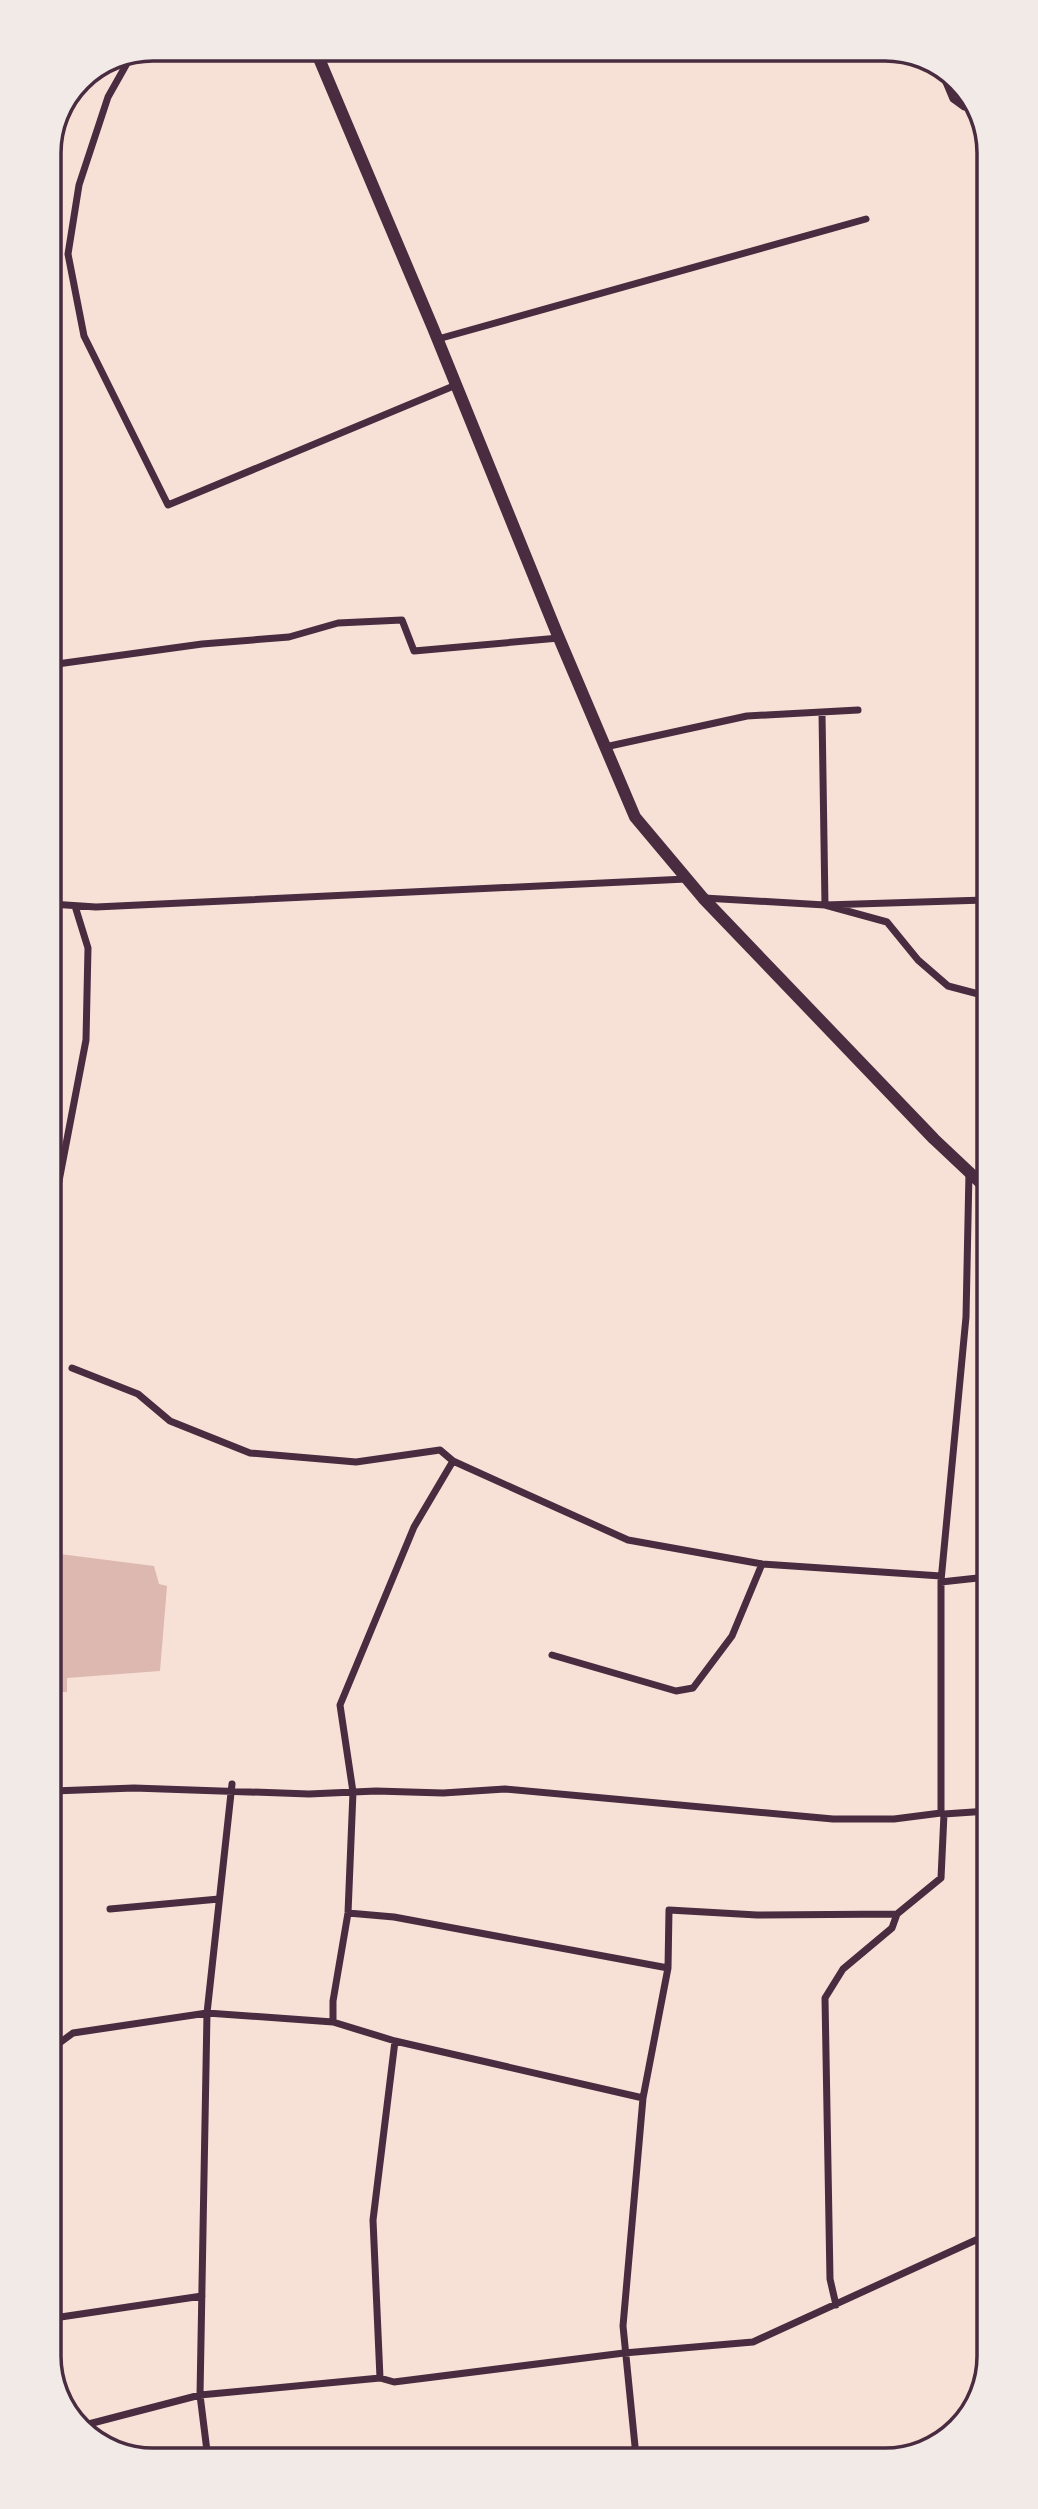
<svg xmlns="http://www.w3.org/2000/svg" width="1038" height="2509" viewBox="0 0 1038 2509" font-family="'Noto Sans',sans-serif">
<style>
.water{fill:#dcb8b0}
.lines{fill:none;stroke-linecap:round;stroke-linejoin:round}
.minor{stroke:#4a2c40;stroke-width:7}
.tertiary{stroke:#4a2c40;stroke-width:12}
.rim{fill:none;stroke:#4a2c40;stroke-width:3.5}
</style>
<rect width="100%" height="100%" fill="#f7e1d7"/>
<path class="water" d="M52,1553L154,1566L159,1584L167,1586L160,1671L67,1678V1692H53Z"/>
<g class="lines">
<path class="minor" d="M130,58L108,97L79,185L68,254L84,336L168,505L456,385
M940,68L953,99L964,107L973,105
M438,339L866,219
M50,665L202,644L289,637L338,623L402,620L414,651L559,638
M822,713L825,905L985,900
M605,747L747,716L858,710
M51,770L57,852L51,889
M704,898L825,905L887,922L918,960L948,986L986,996
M51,904L96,907L686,879
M59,1181L86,1040L88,948L75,906
M72,1368L138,1394L170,1421L250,1453L356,1462L440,1450L453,1461L628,1540L762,1564L941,1576
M941,1581L966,1317L969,1172
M552,1655L676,1691L693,1688L732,1636L762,1564
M53,1791L134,1788L309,1794L376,1791L443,1793L505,1789L833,1819H894L941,1813V1582L987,1577
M110,1909L219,1899
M348,1913L394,1917L668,1968
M333,2022V2001L348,1913L353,1792L340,1705L414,1527L453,1461
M54,2047L73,2033L207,2013L333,2022L395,2041L643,2098
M836,2305L830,2279L825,1998L843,1969L892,1928L897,1914L941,1878L944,1814L988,1811
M54,2318L202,2296
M380,2378L373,2220L395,2041
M81,2426L200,2395L380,2378L394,2382L624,2353L753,2342L989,2234
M636,2456L623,2326L643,2098L668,1968L669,1910L757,1915L897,1914
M208,2459L200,2395L207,2013L232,1784"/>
<path class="tertiary" d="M315,49L433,328L556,631L635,817L703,898L934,1139L986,1188"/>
</g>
<path d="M0 0H1038V2509H0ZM153 61H885A92 92 0 0 1 977 153V2356A92 92 0 0 1 885 2448H153A92 92 0 0 1 61 2356V153A92 92 0 0 1 153 61Z" fill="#f1eae7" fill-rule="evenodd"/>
<path class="rim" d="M153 61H885A92 92 0 0 1 977 153V2356A92 92 0 0 1 885 2448H153A92 92 0 0 1 61 2356V153A92 92 0 0 1 153 61Z"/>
</svg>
